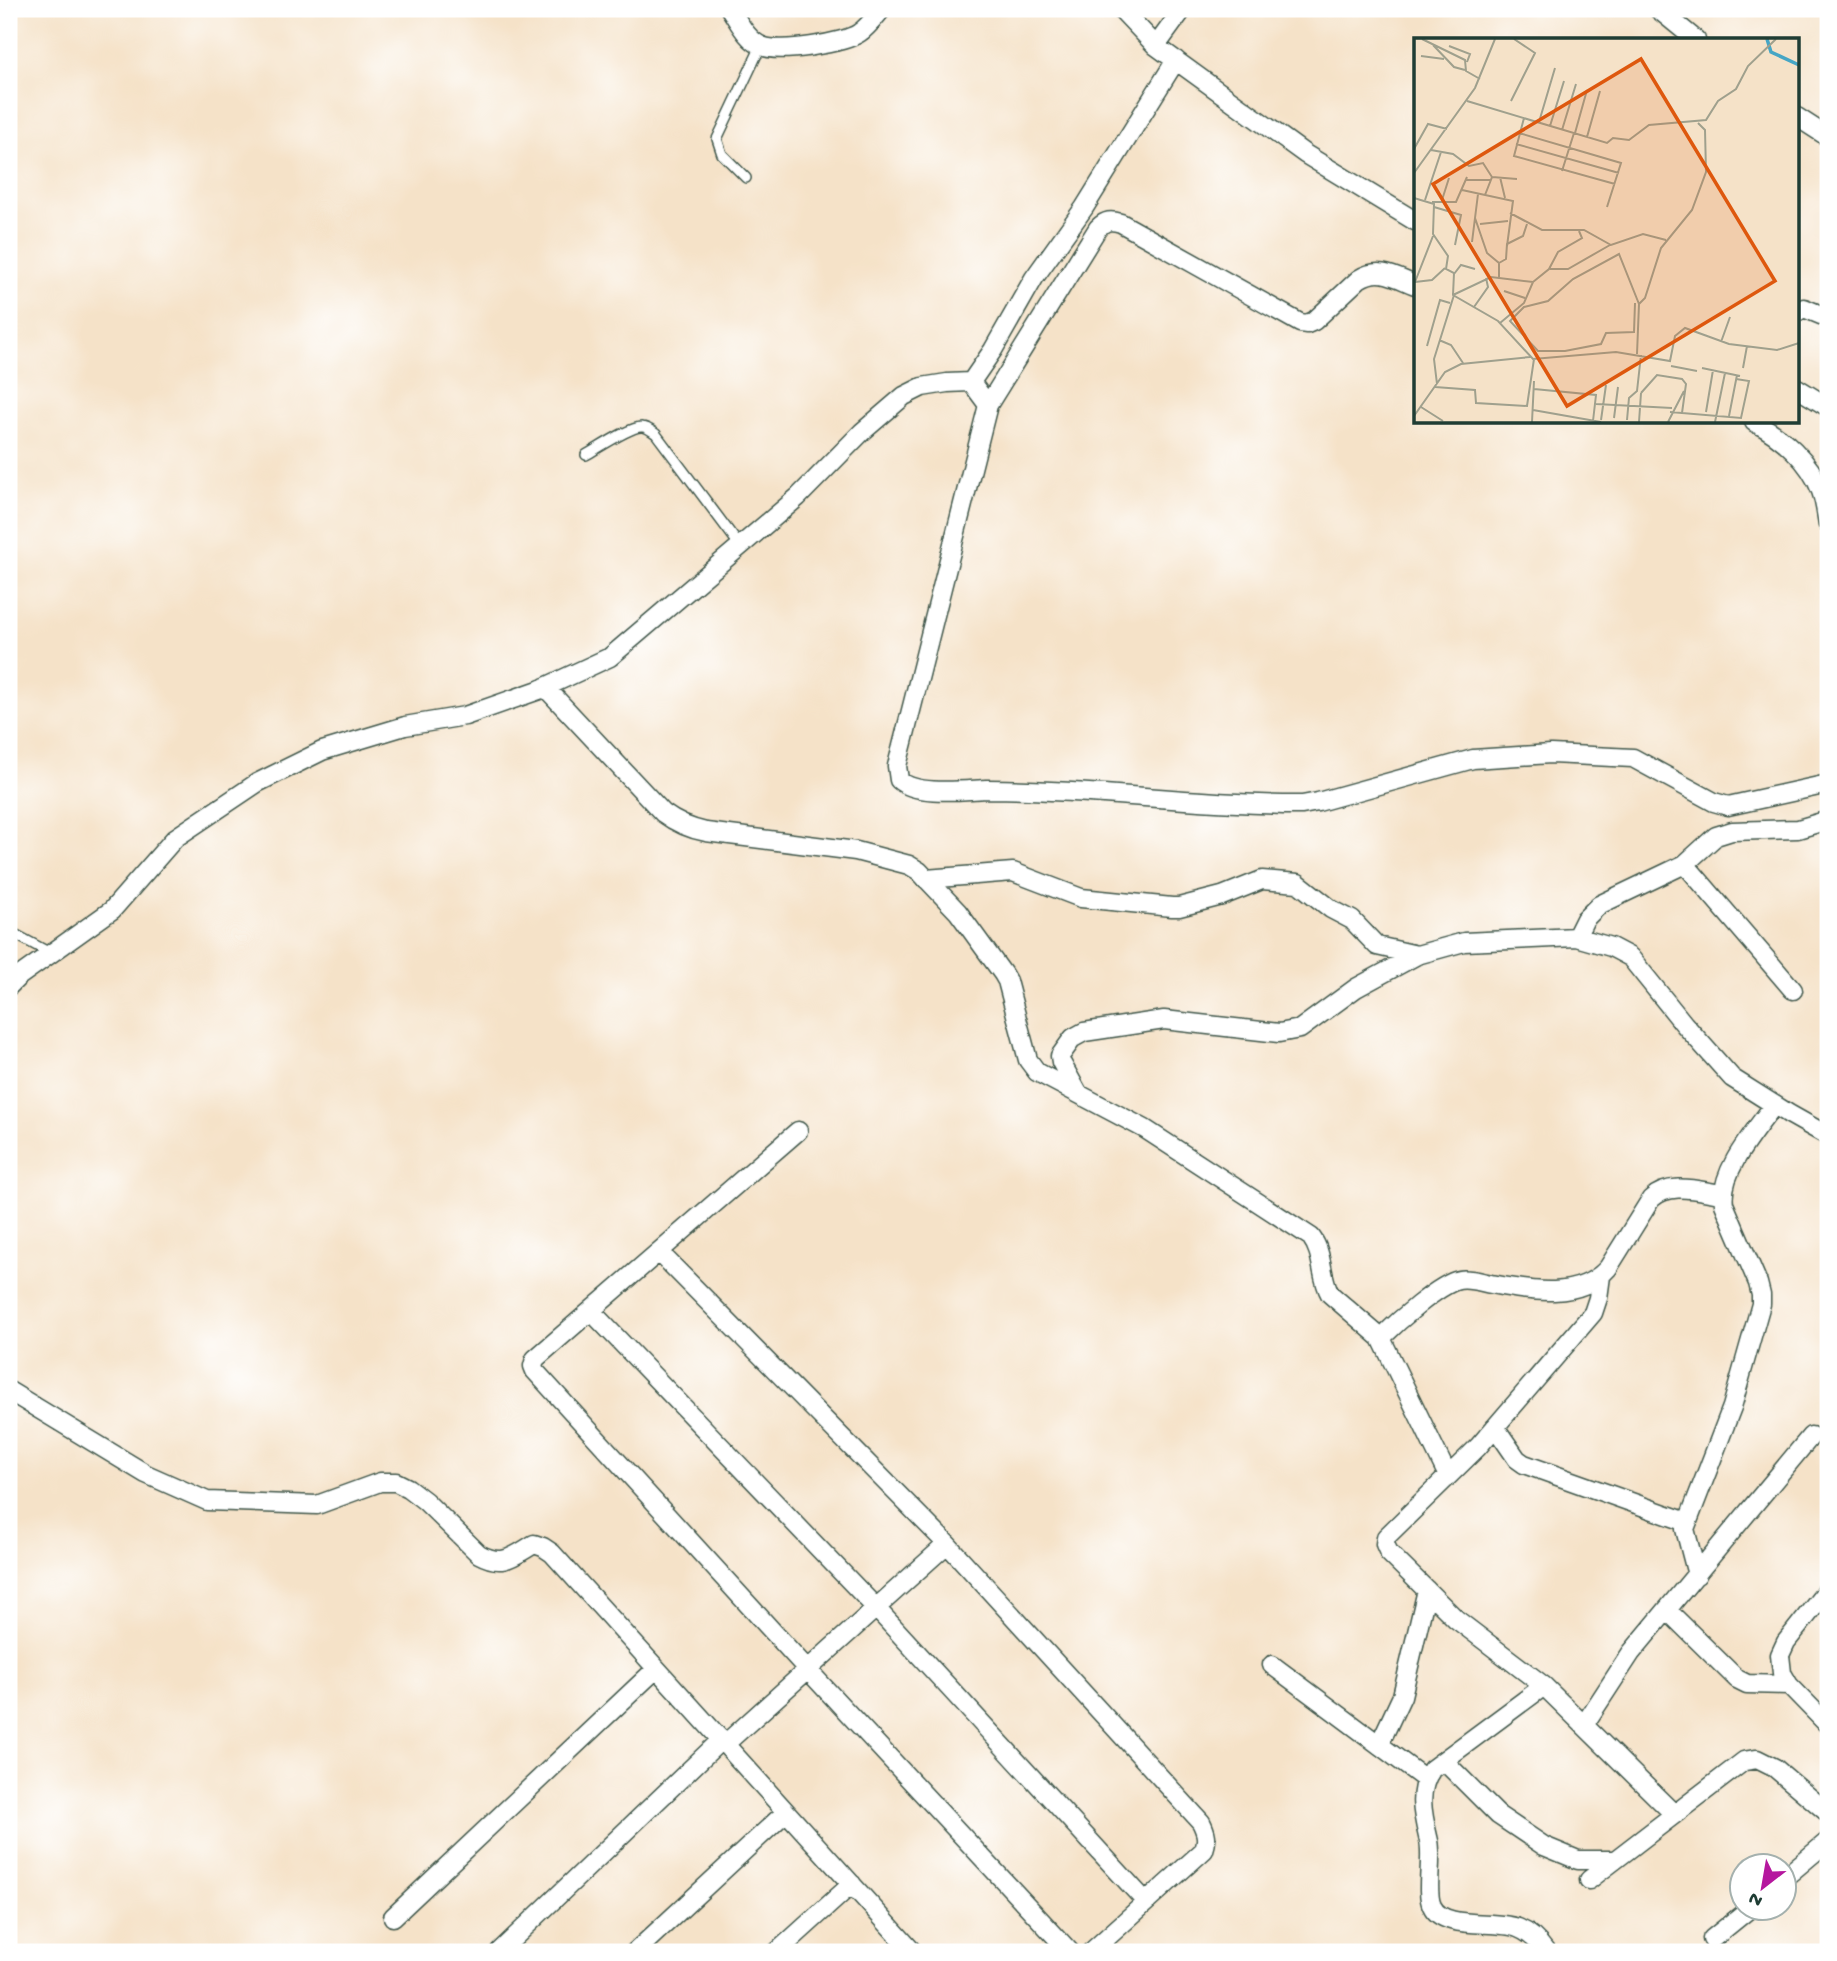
<svg xmlns="http://www.w3.org/2000/svg" width="1837" height="1961" viewBox="0 0 1837 1961" font-family="'Gochi Hand',sans-serif">
<style>
.lines{fill:none;stroke-linecap:round;stroke-linejoin:round}
.lane-casing{stroke:#3f564a;stroke-width:12}
.street-casing{stroke:#3f564a;stroke-width:21}
.lane{stroke:#fff;stroke-width:9}
.street{stroke:#fff;stroke-width:18}
.inset-river{fill:none;stroke:#46a6c5;stroke-width:3.5}
.inset-road{fill:none;stroke:#9fa08d;stroke-width:2}
.view{fill:#de580e;fill-opacity:0.15;stroke:#de580e;stroke-width:3.5}
.inset-edge{fill:none;stroke:#1f3d34;stroke-width:3.5}
</style>
<rect width="100%" height="100%" fill="#fff"/>
<filter id="ink" filterUnits="userSpaceOnUse"><feTurbulence type="fractalNoise" baseFrequency=".0143" numOctaves="2"/><feDisplacementMap in="SourceGraphic" scale="14" xChannelSelector="R" yChannelSelector="G"/><feConvolveMatrix kernelMatrix="1 2 1 2 8 2 1 2 1" color-interpolation-filters="sRGB"/></filter>
<filter id="wash" filterUnits="userSpaceOnUse"><feTurbulence type="fractalNoise" baseFrequency=".00686" numOctaves="4" result="noise"/><feDisplacementMap in="SourceGraphic" scale="28" xChannelSelector="R" yChannelSelector="G"/><feGaussianBlur stdDeviation="1.57" result="paint"/><feColorMatrix in="noise" values="0 0 0 0 0 0 0 0 0 0 0 0 0 0 0 0 0 1.4 0 .05"/><feComposite in="paint" operator="in"/></filter>
<g filter="url(#wash)">
<rect width="100%" height="100%" fill="#f5e2c8"/>
</g>
<g filter="url(#ink)">
<g class="lines">
<defs>
<path id="lane" d="M746,178L722,154L717,139L761,46
M586,455C597,449 631,426 642,427C647,427 652,431 656,434L740,546
M9,931L50,953"/>
<path id="street" d="M730,9C739,22 747,40 762,46C778,54 845,43 859,33C868,27 875,17 882,9
M1121,9L1156,46L1305,154L1415,221
M1658,9L1696,40
M1156,46L1183,9
M1797,117L1828,137
M1797,312L1804,308L1828,318
M971,382L988,405L897,766L899,780C917,796 963,790 987,789C1092,789 1197,805 1302,805L1318,802L1473,759L1551,754L1633,758L1714,802L1728,806L1828,784
M1797,388L1828,407
M988,405L1098,228C1106,220 1111,220 1121,223L1300,323L1307,324L1314,321L1359,279C1379,266 1395,277 1415,285
M1754,422C1782,436 1810,461 1821,491C1825,502 1826,513 1828,524
M545,687L663,813C675,822 691,829 706,832L856,851L909,865L919,871L958,912L1003,974L1007,981L1028,1060L1037,1072L1145,1129L1311,1237C1324,1254 1320,1276 1330,1294L1381,1338L1448,1476
M1685,864L1793,990
M926,879L1013,872L1081,898L1172,907H1179L1222,896L1262,880L1298,883L1331,909L1352,920L1377,946L1417,955
M1576,937L1585,919L1599,905L1685,864L1716,836L1732,831L1798,829L1828,820
M9,986L18,977L112,910L175,838L257,783L322,751L405,726L465,716L539,690L610,657L798,497L862,432L904,396L922,387L947,383L971,382L993,350L1034,278L1084,208L1176,60
M1078,1093L1061,1062L1060,1056L1073,1038L1084,1032L1164,1020L1279,1033L1300,1029L1356,988L1417,955L1464,942L1576,937L1611,947L1630,957L1684,1024L1732,1078L1789,1114L1828,1136
M798,1131L535,1359L533,1366L535,1371L807,1669L1070,1952
M659,1252L947,1544L1201,1822C1206,1832 1208,1839 1204,1850L1091,1952
M1601,1276L1598,1298L1593,1313L1478,1447L1386,1537L1385,1544L1389,1553L1456,1619L1544,1686L1674,1814
M591,1311L876,1608L1146,1902
M1381,1338C1396,1323 1439,1284 1459,1280C1469,1278 1481,1282 1491,1284C1529,1291 1579,1301 1608,1268L1651,1199C1670,1181 1699,1191 1722,1194
M9,1391L146,1474L207,1501L317,1505L380,1482H396L408,1488L425,1501L479,1554C503,1567 512,1557 534,1544L543,1547L552,1553L913,1952
M1495,1427L1517,1459L1524,1464L1687,1522
M1697,1575L1685,1529L1732,1407L1761,1304V1295L1758,1283L1724,1204C1719,1171 1755,1131 1774,1105
M1828,1589L1786,1642L1780,1655L1782,1673L1789,1685L1828,1725
M1667,1610L1737,1679L1747,1684L1789,1685
M1272,1665L1425,1779
M1544,1686L1432,1769C1416,1791 1423,1816 1429,1841C1433,1860 1425,1892 1432,1906C1443,1931 1495,1919 1518,1928C1531,1933 1539,1942 1546,1952
M1584,1725L1631,1653L1811,1436
M725,1744L947,1544
M1379,1745L1402,1696L1427,1590
M1444,1761L1498,1815L1544,1846L1578,1860H1614
M1784,1878L1828,1841
M1589,1880L1744,1761L1757,1759L1775,1768L1828,1813
M393,1917L656,1669
M1712,1939L1749,1909
M499,1952L721,1740
M635,1952L786,1812
M777,1952L852,1884"/>
</defs>
<use href="#lane" class="lane-casing"/>
<use href="#street" class="street-casing"/>
<use href="#lane" class="lane"/>
<use href="#street" class="street"/>
</g>
</g>
<g transform="translate(1414 38)">
<rect width="385" height="385" fill="#f5e2c8"/>
<path class="inset-river" d="M353,1L357,14L385,27"/>
<path class="inset-road" d="M8,1L51,22L52,33L66,41M19,7L40,29L51,32M35,8L56,16L53,24M7,18L30,21M53,63L193,105L199,100L215,102L235,87L292,82L304,63L322,51L334,28L362,1M97,63L121,15L100,1M110,80L100,118L201,146M125,84L141,30M136,88L150,43M148,92L162,46M105,95L207,125L193,169M161,95L173,52M173,99L186,53M102,106L205,135M0,111L14,86L33,91M17,112L39,116L55,128L69,125L78,139L71,157M148,133L160,95M0,135L61,50L81,1M78,139L103,141M86,139L91,160M52,142H77M48,152L99,163L93,208M0,160L20,166L19,196L34,218L32,231L40,235L39,257L84,283L119,321L202,314L256,323L261,298L271,290L315,306L363,312L385,305M11,162L27,114M28,162L35,140M18,164H42L53,139M20,169L47,177L41,207M96,175L128,192H170L197,207L229,196L252,202M61,180L73,215L85,225V239M66,186L94,183M58,204L64,156M85,225L92,221L93,206L109,198L113,186M136,231H154L196,207M40,236L47,227L61,231M1,244L19,198M1,244L18,242L31,230M90,253L111,260M39,257L77,239L119,244L135,231L144,214L168,200L165,193M221,265L220,294L192,295L187,306L151,313H124L96,283L110,269L134,263L159,241L205,216L225,266M60,269L74,249L72,240M86,285L110,265L119,244M25,302L37,307L49,325M307,304L316,279M13,308L26,262L36,265M223,316L225,266L231,260L247,210L278,172L292,134L291,92L284,85M257,328L283,333M288,330L326,338M329,330L333,308M23,346L20,321L40,257M21,349L61,352L62,365L113,368L120,321M120,351L182,357L179,383M227,355L243,337L268,341L272,346L268,375M182,366L258,370M7,369L29,383M119,372L187,384M256,374L327,380L335,343L322,341M292,374L299,332M0,378L31,334L47,326L116,319M315,378L323,337M200,380L204,349M187,382L192,347M213,382L215,360L223,353L227,317M118,384L120,343M225,384L227,355M254,384L270,353M301,384L311,335"/>
<path class="view" d="M227,21L361,243L153,368L19,146Z"/>
<rect width="385" height="385" class="inset-edge"/>
</g>
<rect width="1837" height="1961" fill="none" stroke="#fff" stroke-width="35"/>
<g transform="translate(1763 1887) rotate(211)"><circle r="33" fill="#ffffff" stroke="#a5b1ae" stroke-width="2"/>
<path d="M0-5L12 26L0 18L-12 26Z" fill="#b5179e"/>
<text y="-10" font-size="19" font-weight="bold" text-anchor="middle" fill="#1f3d34">N</text>
</g>
</svg>
